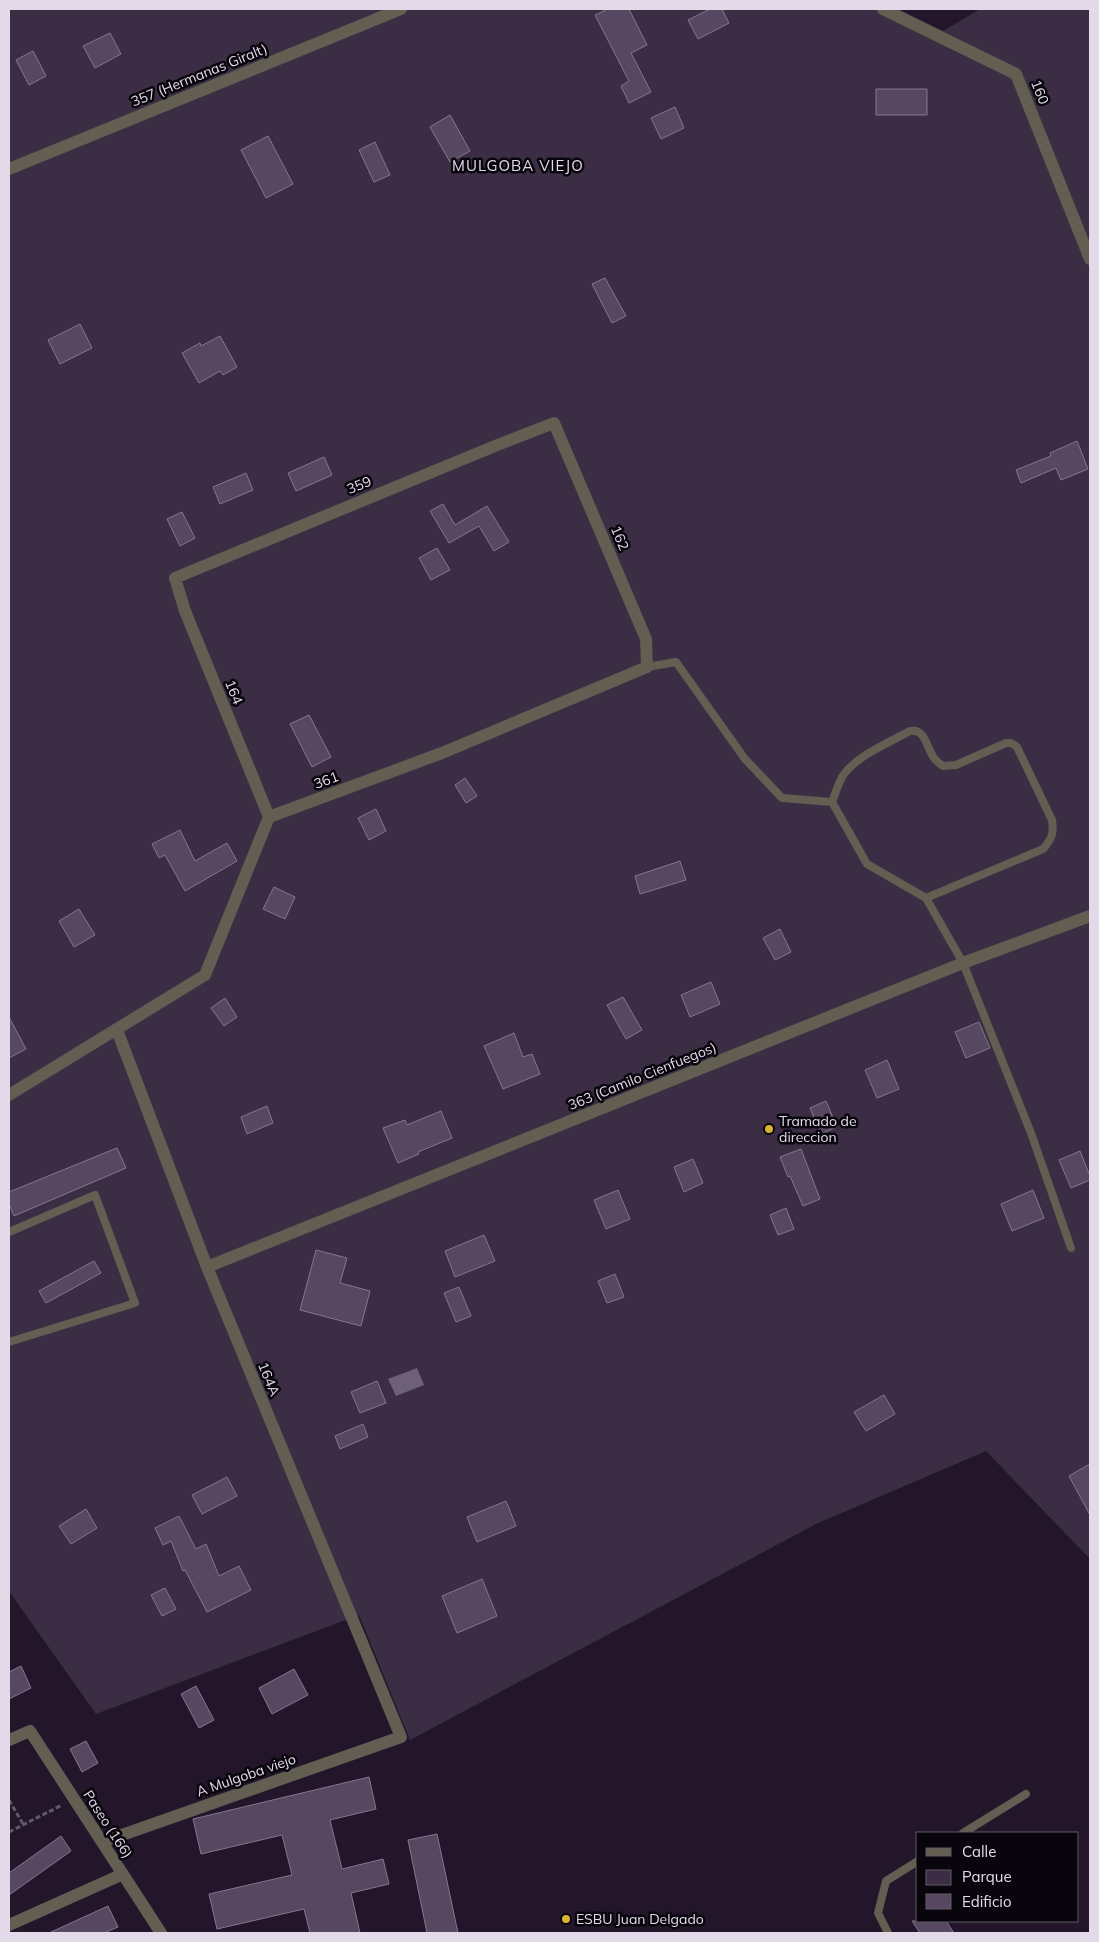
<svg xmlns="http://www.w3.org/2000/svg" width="1099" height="1942" viewBox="0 0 1099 1942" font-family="Mulish,sans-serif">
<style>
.green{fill:#3b2e44}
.water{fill:#6f607a}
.building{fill:#564860;stroke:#867691}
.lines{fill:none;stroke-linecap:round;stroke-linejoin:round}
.path{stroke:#63586b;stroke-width:3;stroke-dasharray:5 2.5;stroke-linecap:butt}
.lane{stroke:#625e52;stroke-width:8}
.street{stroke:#625e52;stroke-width:12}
.poi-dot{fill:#d8b434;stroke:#09050d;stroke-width:2}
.labels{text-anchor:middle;stroke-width:5;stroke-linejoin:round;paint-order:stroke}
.street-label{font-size:14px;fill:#e2dae9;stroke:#09050d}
.poi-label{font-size:14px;fill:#e2dae9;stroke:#09050d;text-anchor:start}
.neighbourhood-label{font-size:15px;letter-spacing:1px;fill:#e2dae9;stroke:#09050d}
</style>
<rect width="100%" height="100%" fill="#23162b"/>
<path class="green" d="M9,9H898L943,31L980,9H1090V1559L986,1451L816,1524L410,1740L359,1615L96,1714L11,1594H9Z"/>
<path class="water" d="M417,1368L424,1385L396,1396L388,1379Z"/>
<path class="building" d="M608,9H629L647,45L631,53L651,92L629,103L621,86L629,81L595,15Z
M710,9H722L729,23L698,39L688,20Z
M110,33L121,54L95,68L83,46Z
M33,51L46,76L29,85L16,60Z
M876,89H927V115H876Z
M675,107L684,128L661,139L651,118Z
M450,115L470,151L450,162L430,127Z
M268,136L293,184L266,198L241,150Z
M375,142L390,175L374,182L359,150Z
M605,278L626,316L612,323L592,284Z
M80,324L92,348L60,364L48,340Z
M220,336L237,367L223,375L220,371L199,383L182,353L200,343L201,346Z
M1077,441L1088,469L1061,480L1056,468L1021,483L1016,470L1051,456L1050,453Z
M324,457L332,475L296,491L288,473Z
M246,473L253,490L220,504L213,487Z
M443,504L455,525L487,506L509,542L494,551L479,526L449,543L430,511Z
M182,512L195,538L180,546L167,519Z
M437,548L450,570L431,580L419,558Z
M309,715L331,757L312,767L290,724Z
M465,778L477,796L466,803L455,785Z
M376,809L386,831L369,840L358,818Z
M180,830L195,861L227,843L237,861L185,891L165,855L159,858L152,844Z
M680,861L686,880L640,894L635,876Z
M274,887L295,897L285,919L263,909Z
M79,909L95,935L74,947L59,921Z
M780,929L791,952L775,960L763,938Z
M711,982L720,1004L690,1017L681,995Z
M623,997L642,1030L626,1039L607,1005Z
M225,998L237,1017L224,1026L211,1008Z
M9,1017L26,1049L9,1058Z
M979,1022L990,1048L966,1058L955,1032Z
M514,1033L523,1057L532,1054L540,1074L503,1089L484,1046Z
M887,1060L899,1089L877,1098L865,1070Z
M826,1101L837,1127L821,1134L810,1108Z
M267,1106L273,1123L247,1134L241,1117Z
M441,1111L452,1138L418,1152L419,1154L398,1163L383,1128L405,1120L407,1125Z
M117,1148L126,1168L14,1216L9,1204V1192Z
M801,1149L820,1199L803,1206L790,1176L788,1177L780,1157Z
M1080,1151L1090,1176V1180L1071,1188L1059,1160Z
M693,1159L703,1183L684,1192L674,1167Z
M618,1190L630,1219L606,1229L594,1200Z
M1033,1190L1044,1218L1012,1231L1001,1204Z
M786,1208L794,1229L778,1235L770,1215Z
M484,1235L495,1261L455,1277L445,1251Z
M316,1250L347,1258L340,1283L370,1291L361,1326L300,1310Z
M94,1261L101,1273L46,1303L39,1291Z
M615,1274L624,1297L607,1303L598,1281Z
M459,1287L471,1316L456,1322L444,1293Z
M377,1381L386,1403L360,1413L351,1392Z
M884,1395L895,1414L866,1431L854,1412Z
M363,1424L368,1437L340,1449L335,1436Z
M1090,1464V1515L1069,1476Z
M227,1477L237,1496L202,1514L192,1495Z
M506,1501L516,1526L477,1542L467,1517Z
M86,1509L97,1528L71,1544L59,1526Z
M179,1516L196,1549L206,1544L219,1576L239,1566L251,1590L207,1612L185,1570L183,1571L171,1541L163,1545L155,1528Z
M482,1579L497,1616L457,1633L442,1596Z
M165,1588L176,1609L162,1616L151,1595Z
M21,1666L31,1688L9,1699V1672Z
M294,1669L308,1695L272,1714L259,1688Z
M196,1686L214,1720L199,1728L181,1694Z
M86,1741L98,1763L82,1772L70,1749Z
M369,1777L376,1809L330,1820L342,1869L383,1859L389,1884L351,1893L360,1933H310L304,1909L217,1929L209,1894L292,1875L282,1835L201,1854L193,1819Z
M437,1834L458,1933H427L408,1840Z
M61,1836L71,1851L9,1895V1873Z
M108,1906L118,1927L104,1933H49Z
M912,1921H946L954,1933H920Z"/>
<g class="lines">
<path class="path" d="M9,1800L23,1824
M9,1832L62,1805"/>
<path class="lane" d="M647,667L676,662L745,759L782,798L832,802L867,864L926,898L963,963L1031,1133L1071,1248
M832,802C835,794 838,785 842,777C854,757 890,742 910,731C926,728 926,748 934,758C936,761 940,764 943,766L956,765L1006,743H1011L1017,747L1052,820C1054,833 1052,839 1043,849L926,898
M9,1232L95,1195L135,1303L9,1342
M963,1833L1026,1794
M888,1933L878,1913L886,1881L918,1861"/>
<path class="street" d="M883,9L1016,74L1090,259
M9,169L401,9
M9,1095L205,975L269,817L442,753L647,667L646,639L554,423L495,446L175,578L185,611L269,817
M207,1267L963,963L1090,916
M9,1740L30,1731L161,1933
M102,1842L401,1737L207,1267L117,1030
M9,1925L123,1874"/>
</g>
<g class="poi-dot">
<circle cx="769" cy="1129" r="5"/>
<circle cx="566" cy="1919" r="5"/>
</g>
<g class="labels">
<g class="street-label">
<text transform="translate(199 75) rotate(-22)" y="5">357 (Hermanas Giralt)</text>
<text transform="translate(1040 92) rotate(68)" y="5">160</text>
<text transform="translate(359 485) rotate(-22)" y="5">359</text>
<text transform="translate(620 538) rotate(67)" y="5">162</text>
<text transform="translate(234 692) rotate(68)" y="5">164</text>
<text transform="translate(326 780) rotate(-20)" y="5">361</text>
<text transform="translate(642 1076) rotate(-22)" y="5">363 (Camilo Cienfuegos)</text>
<text transform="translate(269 1379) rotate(68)" y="5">164A</text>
<text transform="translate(246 1775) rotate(-19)" y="5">A Mulgoba viejo</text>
<text transform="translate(108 1824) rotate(57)" y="5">Paseo (166)</text>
</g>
<g class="poi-label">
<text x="779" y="1126">Tramado de<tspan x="779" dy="16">direccion</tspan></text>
<text x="576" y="1924">ESBU Juan Delgado</text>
</g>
<g class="neighbourhood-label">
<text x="518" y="171">MULGOBA VIEJO</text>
</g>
</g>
<rect width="1099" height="1942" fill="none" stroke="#e2dae9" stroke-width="20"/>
<rect x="916" y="1832" width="162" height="90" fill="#09050d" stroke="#605a65"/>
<rect x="926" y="1848" width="25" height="8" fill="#625e52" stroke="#605a65"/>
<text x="962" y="1857" font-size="15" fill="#e2dae9">Calle</text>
<rect x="926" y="1870" width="25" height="15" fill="#3b2e44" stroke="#605a65"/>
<text x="962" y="1882" font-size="15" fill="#e2dae9">Parque</text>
<rect x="926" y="1894" width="25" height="15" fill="#564860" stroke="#605a65"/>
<text x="962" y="1907" font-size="15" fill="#e2dae9">Edificio</text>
</svg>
